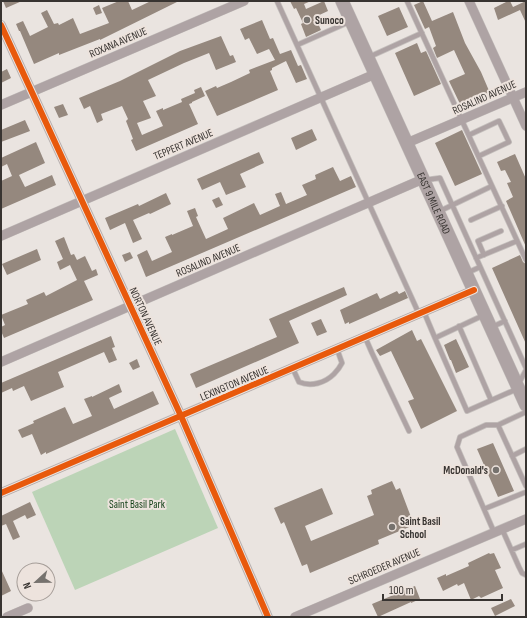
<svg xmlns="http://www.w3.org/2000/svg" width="527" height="618" viewBox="0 0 527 618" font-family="'Sofia Sans Condensed',sans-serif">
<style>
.green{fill:#bcd4b7}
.building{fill:#95887e}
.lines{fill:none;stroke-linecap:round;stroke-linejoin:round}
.service-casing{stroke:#c6c1be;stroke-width:6}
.minor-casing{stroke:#c6c1be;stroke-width:10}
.secondary-casing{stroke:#c6c1be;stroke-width:14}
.service{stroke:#aea3a4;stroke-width:4.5}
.minor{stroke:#aea3a4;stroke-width:9}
.secondary{stroke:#aea3a4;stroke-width:13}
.cycleway-casing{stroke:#ede3dd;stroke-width:8}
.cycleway{stroke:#e8590c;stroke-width:6}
.poi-dot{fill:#76726e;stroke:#ede3dd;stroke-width:1.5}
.labels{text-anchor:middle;stroke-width:4;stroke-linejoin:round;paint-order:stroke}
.poi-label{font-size:11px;font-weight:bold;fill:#383431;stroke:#ede3dd;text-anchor:start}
.street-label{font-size:11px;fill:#383431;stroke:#ede3dd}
.park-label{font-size:11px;fill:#103e15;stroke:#ede3dd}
</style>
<rect width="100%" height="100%" fill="#eae4e0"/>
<path class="green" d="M175,429L218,528L75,590L32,492Z"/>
<path class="building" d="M3,1H22L6,8Z
M119,1H128L132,10L151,1H179L100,40V39L59,55V53L34,64L20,31H19L16,24L23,21L30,36L48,27L41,13L47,10L54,24L58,23L59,25L73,18L80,34L109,23L102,8Z
M290,1H311L304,4L306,9L324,1L328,11L315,17L321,30L306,37L301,24L303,23L296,8L294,9Z
M423,1L432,21L453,12L465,43L481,72L490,93L476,99L475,97L460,104L449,81L465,74L454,50L437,58L433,48L436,46L429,27L425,29L414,5Z
M508,1H510L513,7L526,1V23L520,10L498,20L494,8Z
M99,5L102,13L96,15L93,8Z
M399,7L408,27L387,36L378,16Z
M262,20L270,39L273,38L280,54L291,50L298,66L301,65L307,79L296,83L286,61L272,68V70L270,71L278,90L217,116L205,91L216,86L217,88L231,82L250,73L249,70L275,60L269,49L257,54L249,38L245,40L240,29Z
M221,36L230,56L233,55L236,62L216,70L209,53L184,63L148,80L156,96L143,101L151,118L137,123L142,135L163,126L156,111L163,108V110L182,102L181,99L195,93L194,90L201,87L205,96L192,102V103L189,104L198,124L136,151L131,140L133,139L126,121L128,119L122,106L101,114L103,120L97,123L90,106L84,109L79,98L120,81L180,51Z
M417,43L421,53L426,51L441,84L414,96L395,53Z
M7,69L11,78L1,83V72Z
M63,104L68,115L59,118L54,107Z
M25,120L30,131L1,142V130Z
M312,129L317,140L296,150L291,138Z
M462,130L482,174L455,186L435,143Z
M36,142L45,163L19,175L25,187L52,175L56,185L1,209V181L12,176L7,164L1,167V158Z
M259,152L264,163L240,174L246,187L226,195L220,182L202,190L197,179Z
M515,154L526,179V247L506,201L513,197L507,183L511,182L505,170L501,171L497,162Z
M333,167L340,181L351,176L356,187L146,277L137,255L147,250L152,261L172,252L165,237L172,234V235L193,226L187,211L195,208L198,216L196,217L206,239L228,229L223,218L254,203L260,215L280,206L275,194L281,192L286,204L307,195L302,185L316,179L315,175Z
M166,193L171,204L150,214L149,213L133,220L142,239L133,243L125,223L110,230L105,218L138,204L139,206Z
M219,197L223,205L216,208L212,200Z
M64,237L71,255L74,254L77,260L85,256L92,271L96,269L98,275L84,281L93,300L4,338L1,331V327L5,325L1,315L28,304L26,300L44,292L46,296L77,280L70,265L60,270L57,262L63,259L55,241Z
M37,249L41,260L7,275L2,264Z
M130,252L133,258L125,262L122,255Z
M520,255L523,262L526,264V344L492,268Z
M344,287L347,295L289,321L299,343L196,388L190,374L277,337L269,319Z
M397,291L399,294L405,291L408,298L349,324V322L345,324L340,310L377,293L380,299Z
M321,319L327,332L317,336L311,323Z
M412,330L417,341L421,339L457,411L421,429L408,401L414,399L391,351L380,356L376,350Z
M111,336L115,347L112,348L117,360L109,363L104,352L58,372L64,387L31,401L24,386L13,391L12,388L1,393V383Z
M456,339L469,367L456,373L451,360H450L444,345Z
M137,359L140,367L133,370L129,363Z
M119,384L122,392L109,398L114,409L153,391L159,404L46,454V452L41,455L32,434L22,438L18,430L34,423L33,421L65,407L73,424L92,416L84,399L92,396V397Z
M493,443L514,491L498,497L477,449Z
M392,481L396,490L400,488L414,525L378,540L379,544L310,573L307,564L302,566L284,522L281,524L274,508L322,488L333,514L305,526L311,541L374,515L367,496L372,494L371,490Z
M30,502L36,515L27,519L25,515L13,521L20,537L13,540L6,524L1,526V516Z
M489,553L490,554L494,553L501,568L495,570L503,588L481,598L479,596L471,600L464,583L458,586L457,584L443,591L437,578L446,574V576L469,566L468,563Z
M1,569L11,591L1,596Z
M415,586L420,599L411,603V602L378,617L372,604Z
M511,599L515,606L495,616L491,608Z"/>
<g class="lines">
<defs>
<path id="service" d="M277,1L419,314
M407,1L526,260
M297,45L349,22
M369,57L422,33
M469,135L499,121L509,142L479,156
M425,180L440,178L526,368
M440,211L492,186
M471,220L502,206
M484,255L478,241L501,231
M476,258L517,241
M467,273L480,267
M424,312L435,338
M484,315L435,338L467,411L517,389
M459,326L491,400
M492,327L505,321
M365,337L372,353L409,431
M293,369L299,382C311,387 325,383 334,374C337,371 340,367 342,363L337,349
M519,383L526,370
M498,425L526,486
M512,456L526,449
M484,509L526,492
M502,529L519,567L522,573L526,575
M494,532L457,447L460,437L486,425H498L526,412
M512,550L526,544"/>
<path id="minor" d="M469,1L526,126
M1,25L181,416L268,617
M1,105L244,1
M407,143L526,92
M1,236L375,74
M1,362L423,179
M1,493L474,290
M7,617L28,608
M295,617L526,519"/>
<g id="secondary">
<path id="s1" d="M342,1L526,405"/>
</g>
</defs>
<use href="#service" class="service-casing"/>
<use href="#minor" class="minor-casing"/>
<use href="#secondary" class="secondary-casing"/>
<use href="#service" class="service"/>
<use href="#minor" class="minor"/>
<use href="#secondary" class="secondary"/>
<defs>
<path id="cycleway" d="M1,25L181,416L268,617
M1,493L474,290"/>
</defs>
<use href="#cycleway" class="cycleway-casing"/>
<use href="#cycleway" class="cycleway"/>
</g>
<g class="poi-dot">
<circle cx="307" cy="20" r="4"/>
<circle cx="496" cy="470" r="4"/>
<circle cx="392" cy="527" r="4"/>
</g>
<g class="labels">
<g class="poi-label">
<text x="315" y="24">Sunoco</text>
<text x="488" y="474" text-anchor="end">McDonald's</text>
<text x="400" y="525">Saint Basil<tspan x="400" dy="13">School</tspan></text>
</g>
<g class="street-label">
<text transform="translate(118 42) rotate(-23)" y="4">ROXANA AVENUE</text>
<text transform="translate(484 97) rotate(-24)" y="4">ROSALIND AVENUE</text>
<text transform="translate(183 144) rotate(-23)" y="4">TEPPERT AVENUE</text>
<text dy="4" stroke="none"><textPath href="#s1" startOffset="222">EAST 9 MILE ROAD</textPath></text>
<text transform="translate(208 260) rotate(-23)" y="4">ROSALIND AVENUE</text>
<text transform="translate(146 316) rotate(65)" y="4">NORTON AVENUE</text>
<text transform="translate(234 383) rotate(-23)" y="4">LEXINGTON AVENUE</text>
<text transform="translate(384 566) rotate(-23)" y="4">SCHROEDER AVENUE</text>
</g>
<g class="park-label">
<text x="137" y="508">Saint Basil Park</text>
</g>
</g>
<rect width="527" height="618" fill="none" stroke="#383431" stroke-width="4"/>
<g transform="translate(36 582) rotate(248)"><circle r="19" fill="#ede3dd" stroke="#a59d98"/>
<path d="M0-3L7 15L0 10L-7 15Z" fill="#76726e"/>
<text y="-6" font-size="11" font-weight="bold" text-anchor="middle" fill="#383431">N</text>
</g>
<path d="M383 594v6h119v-6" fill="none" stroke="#383431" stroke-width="2"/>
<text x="389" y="594" font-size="12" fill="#383431" stroke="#ede3dd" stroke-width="3" paint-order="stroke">100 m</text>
</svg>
